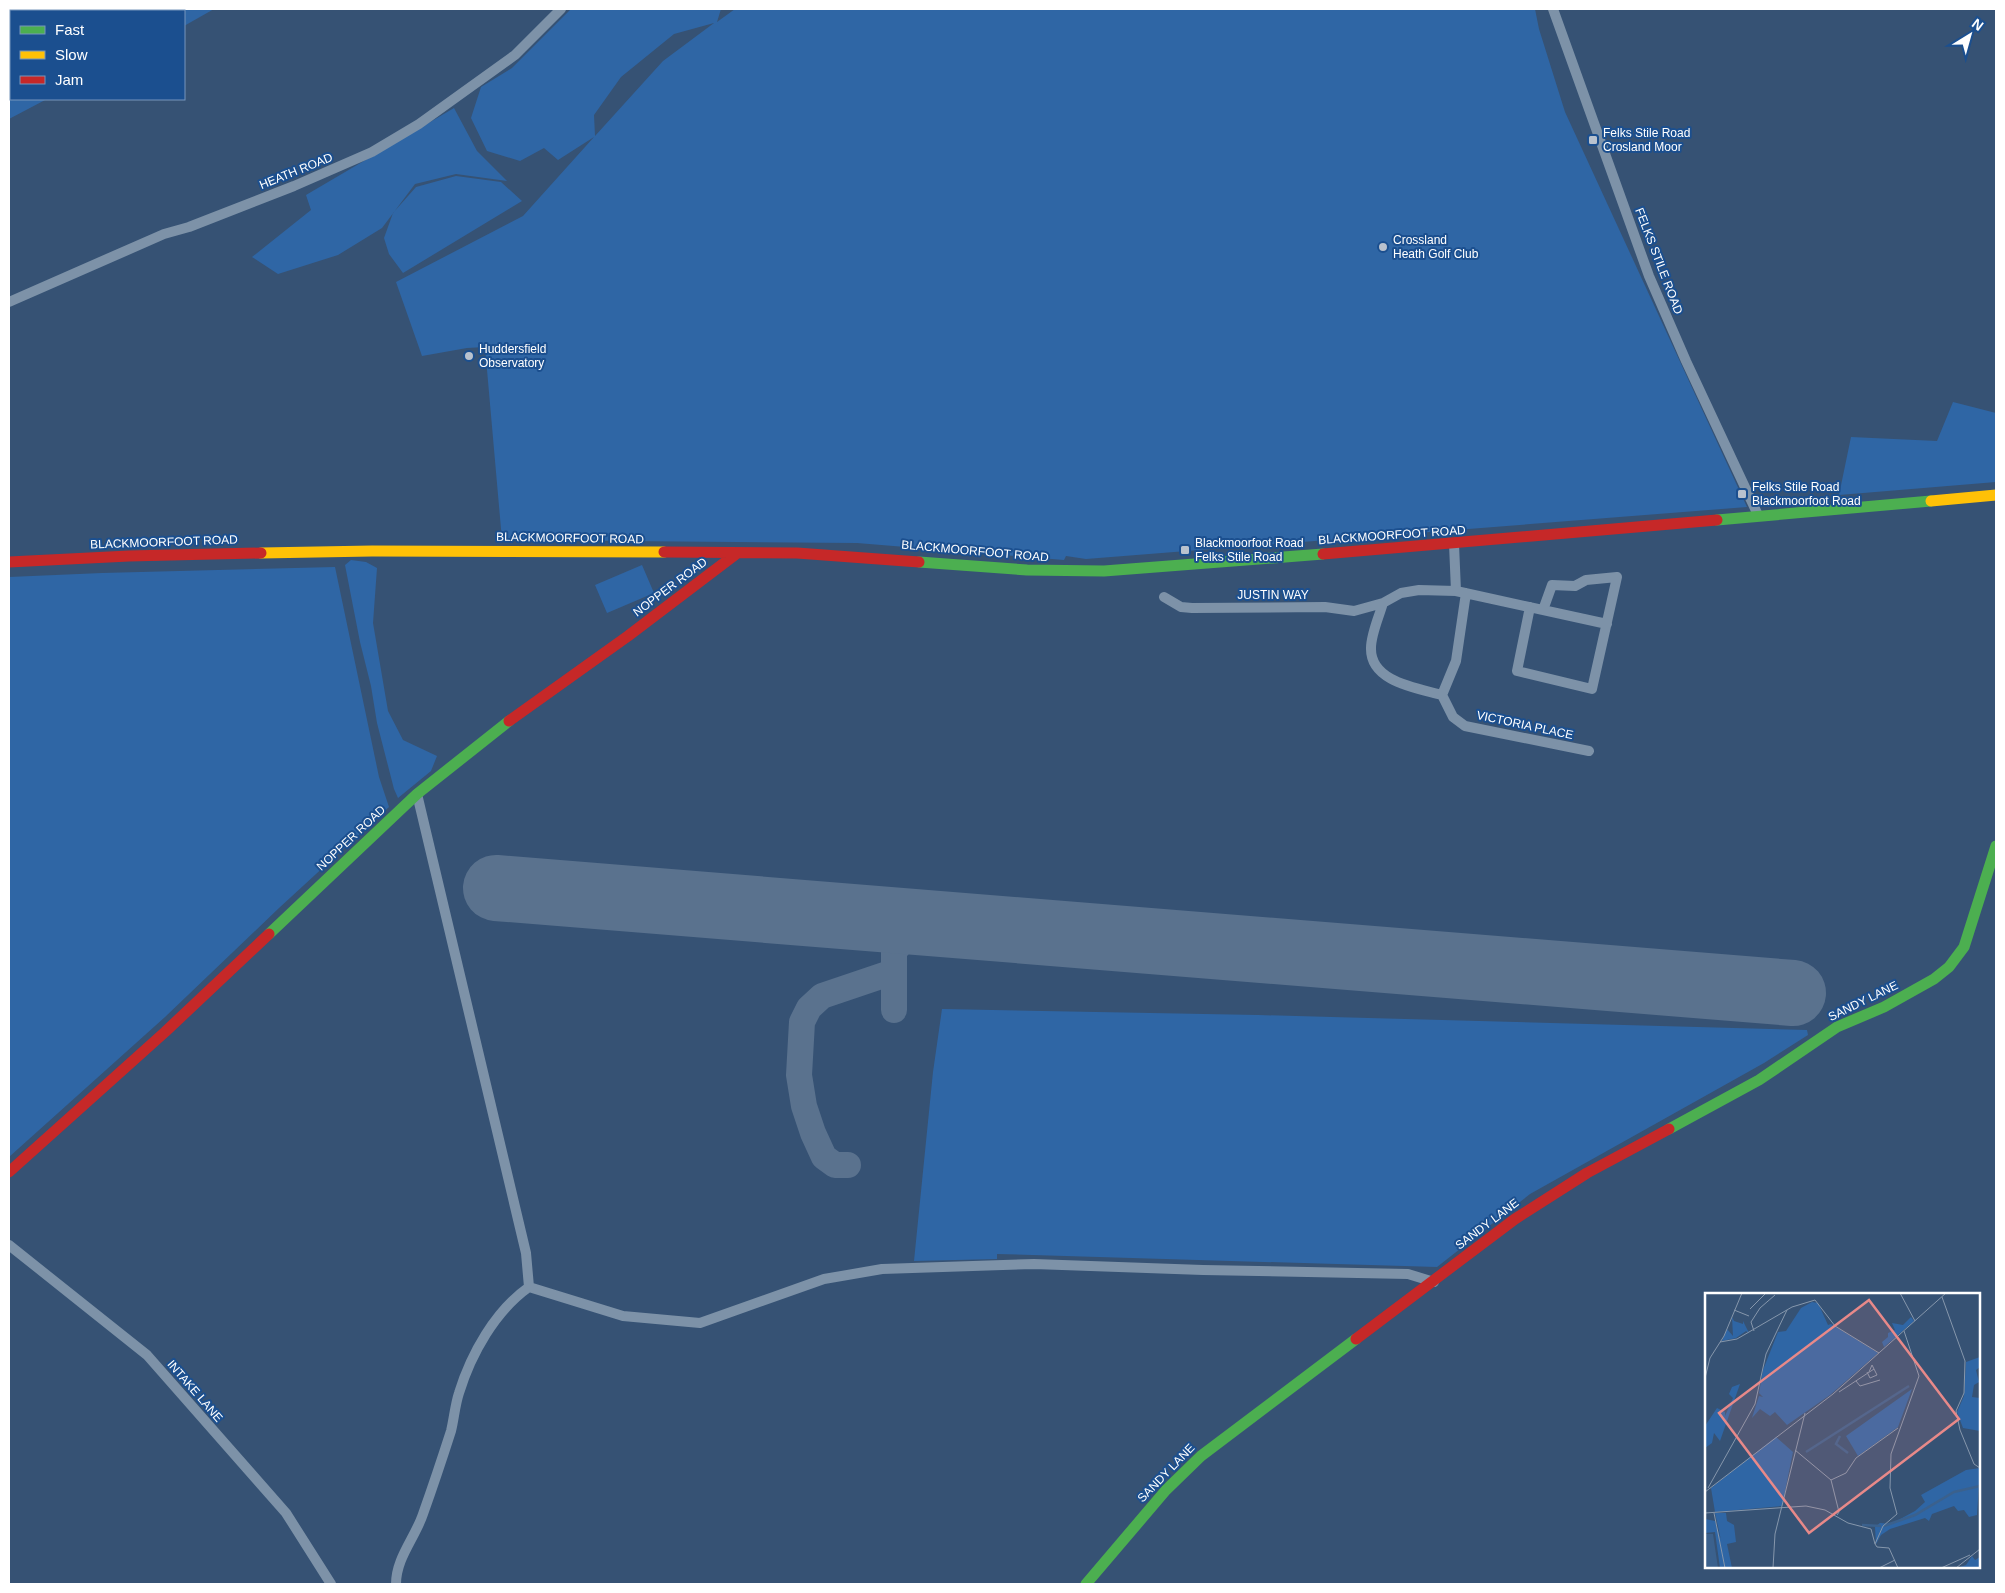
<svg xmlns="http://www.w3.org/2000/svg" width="2005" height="1593" viewBox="0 0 2005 1593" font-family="Helvetica,sans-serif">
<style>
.green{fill:#2f66a5;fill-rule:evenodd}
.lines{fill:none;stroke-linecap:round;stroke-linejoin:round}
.taxiway{stroke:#5a728e;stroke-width:26}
.runway{stroke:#5a728e;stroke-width:66}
.street{stroke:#7d92a8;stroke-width:10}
.fast{stroke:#4caf50;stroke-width:11}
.slow{stroke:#ffc107;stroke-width:11}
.jam{stroke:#c62828;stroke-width:11}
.poi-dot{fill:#b9c2ce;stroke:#1b4f8f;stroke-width:2}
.labels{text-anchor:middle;stroke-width:4;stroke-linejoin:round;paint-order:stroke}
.poi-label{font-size:12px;fill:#fff;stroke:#1b4f8f;text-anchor:start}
.street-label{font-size:12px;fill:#fff;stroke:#1b4f8f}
.inset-river{fill:none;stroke:#3b618d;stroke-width:2.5}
.inset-road{fill:none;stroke:#8697ac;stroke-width:1}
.view{fill:#e88989;fill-opacity:0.15;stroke:#e88989;stroke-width:2.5}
.inset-edge{fill:none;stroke:#fff;stroke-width:2.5}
</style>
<rect width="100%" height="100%" fill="#365274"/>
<path class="green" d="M9,9H62V11H11V62L9,63Z
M138,9H214L184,26V11H133Z
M571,9H721L717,22L735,9H1535L1539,29L1565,112L1747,507L1086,559L1066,556L1064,560L857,543L502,540L485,347L467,348L422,356L396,282L523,216L594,137L558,160L544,148L520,161L487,151L471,118L481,87L512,68ZM714,23L663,61L595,136L594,115L621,77L674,34Z
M11,70V99H47L9,119V71Z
M454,108L477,151L507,181L456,174L415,184L382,228L338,255L278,274L252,257L311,210L306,195Z
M456,176L501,182L522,201L403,273L389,254L384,238L393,213L416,187Z
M1953,402L1996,413V482L1839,495L1851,437L1937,441Z
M351,560L366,562L377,568L373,623L388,711L403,740L437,756L431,771L398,798L394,789L377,723L371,686L360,642L345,565Z
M642,565L654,593L607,613L595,585Z
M335,567L379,777L389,807L279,908L165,1017L9,1157V577L102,573Z
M942,1009L1258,1015L1807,1030L1808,1035L1764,1063L1530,1194L1437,1267L997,1254V1259L914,1261L933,1072Z"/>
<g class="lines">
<path class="taxiway" d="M894,1010V951L904,940L945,925
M848,1165H835L824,1157L813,1133L804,1106L799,1075L802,1022L809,1008L822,996L893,972"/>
<path class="runway" d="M496,888L1793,993"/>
<path class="street" d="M1553,9L1649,276L1686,361L1758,515
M9,302L164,234L189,227L294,186L372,152L419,124L515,55L561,9
M1454,544L1456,591
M1164,597L1181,607L1192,608L1325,607L1354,611L1383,603L1401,593L1419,590L1456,591L1607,624
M1383,603C1379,617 1371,634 1371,648C1370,682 1417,688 1442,695
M1530,607L1517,671L1592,689L1617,577L1586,580L1575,586L1552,585L1543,610
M1442,695L1453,717L1465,726L1589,751
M1442,695L1456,661L1466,593
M417,794L521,1232L526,1253L529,1287
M9,1245L147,1355L286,1513L331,1584
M529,1287L623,1316L700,1323L824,1279L882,1269L1034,1264L1203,1270L1408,1274L1434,1282
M396,1584C396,1558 415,1538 423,1514C433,1486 442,1459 451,1431C454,1419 455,1405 459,1393C471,1354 495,1311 529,1287"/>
<path class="fast" d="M1717,520L1931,501
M919,562L1027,570L1104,571L1323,554
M269,934L417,794L509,721
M1669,1129L1759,1080L1837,1027L1884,1007L1934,979L1949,967L1964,947L1996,846
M1086,1584L1166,1490L1201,1456L1356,1339"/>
<path class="slow" d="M1931,501L1996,495
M261,553L372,551L664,552"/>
<path class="jam" d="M664,552L797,553L919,562
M1323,554L1717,520
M9,562L129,556L261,553
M509,721L628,636L736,554
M9,1172L165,1032L269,934
M1356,1339L1515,1219L1587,1173L1669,1129"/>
</g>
<g class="poi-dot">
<rect x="1588" y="135" width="10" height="10" rx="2.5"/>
<circle cx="1383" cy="247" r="5"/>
<circle cx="469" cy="356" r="5"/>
<rect x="1737" y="489" width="10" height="10" rx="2.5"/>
<rect x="1180" y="545" width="10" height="10" rx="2.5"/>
</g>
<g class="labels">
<g class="poi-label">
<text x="1603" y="137">Felks Stile Road<tspan x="1603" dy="14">Crosland Moor</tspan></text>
<text x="1393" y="244">Crossland<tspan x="1393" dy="14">Heath Golf Club</tspan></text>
<text x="479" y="353">Huddersfield<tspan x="479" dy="14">Observatory</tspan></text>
<text x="1752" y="491">Felks Stile Road<tspan x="1752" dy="14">Blackmoorfoot Road</tspan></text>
<text x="1195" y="547">Blackmoorfoot Road<tspan x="1195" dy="14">Felks Stile Road</tspan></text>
</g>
<g class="street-label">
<text transform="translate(296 171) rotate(-22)" y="4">HEATH ROAD</text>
<text transform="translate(1659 261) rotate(69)" y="4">FELKS STILE ROAD</text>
<text transform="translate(1392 535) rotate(-4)" y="4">BLACKMOORFOOT ROAD</text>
<text transform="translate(570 538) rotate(1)" y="4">BLACKMOORFOOT ROAD</text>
<text transform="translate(164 542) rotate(-2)" y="4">BLACKMOORFOOT ROAD</text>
<text transform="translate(975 551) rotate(5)" y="4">BLACKMOORFOOT ROAD</text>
<text transform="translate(670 587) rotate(-37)" y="4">NOPPER ROAD</text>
<text x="1273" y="599">JUSTIN WAY</text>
<text transform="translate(1525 725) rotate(12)" y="4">VICTORIA PLACE</text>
<text transform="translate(351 838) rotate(-43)" y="4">NOPPER ROAD</text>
<text transform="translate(1863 1001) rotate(-26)" y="4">SANDY LANE</text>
<text transform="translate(1487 1224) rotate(-37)" y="4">SANDY LANE</text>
<text transform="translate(195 1391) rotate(49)" y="4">INTAKE LANE</text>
<text transform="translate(1166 1473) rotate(-46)" y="4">SANDY LANE</text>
</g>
</g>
<g transform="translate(1705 1293)">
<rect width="275" height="275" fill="#365274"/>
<path d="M107,9L113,10L123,32L126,31L173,60L125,102L82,132L70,119L65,123L55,116L47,125L54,103L58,104L54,100L58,77L73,39L81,38L96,15ZM27,24L29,28L38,31V28L44,40L41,38L31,45L17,48L22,36L28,43ZM206,24L209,28L179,54L177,49L183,44V40L190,37L187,30L198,32ZM275,64V74L271,77L274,89L269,92L267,104L275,105V138L258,135L252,119L259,103L261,69ZM35,91L15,148L9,140L7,150L0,155V133L12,115L20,119V123L28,105L24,101L27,94ZM207,96L193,134L153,163L141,143ZM71,144L88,159L77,213L10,219L6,195ZM275,175L272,222L264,224L259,217L253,218L249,213L227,221L224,228L220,225L185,236L176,242L171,251L170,234L175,230L186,231L210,218L220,209L216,202L261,177ZM10,220H21L22,228L29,232L31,249L22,251L27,275H15L10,239L0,240V226L10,228L16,247ZM267,263L270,267L275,264V275H252L261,272Z" fill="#2f66a5"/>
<path d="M0,241H8L13,275H0Z" fill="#3b618d"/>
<path class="inset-river" d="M135,143L131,151L143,160M101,159L204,93M157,232L176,233M179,233L210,222L249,199L275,193"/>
<path class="inset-road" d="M195,0L210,28M237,4L260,68L259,100L251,118L255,137L269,171L275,175M45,16L61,0M29,17L44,23M49,38L46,29L55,15L70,2M15,49L32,46L87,14L110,7L130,33L174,60M162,79L165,85L172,82L167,72L164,79M0,85L5,65L19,43L37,0M151,88L155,93L175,87M134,99L169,76M90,157L126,187L134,219L132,222M126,187L141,180L151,165L193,135M3,195L50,111L61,61L82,17M0,199L128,101L241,0M0,220L101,213L120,217L143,230L166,236L170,251M9,220L20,275M170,251L178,233L192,221L185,195L186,161L214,83L199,38M170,251L172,254L184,255L193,275M68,275L70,241L100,120M174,275L190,267M236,275L265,262M251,275L275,256"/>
<path class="view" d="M164,7L254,126L104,240L14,120Z"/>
<rect width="275" height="275" class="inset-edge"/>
</g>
<rect width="2005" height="1593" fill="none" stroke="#ffffff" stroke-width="20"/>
<rect x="10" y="10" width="175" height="90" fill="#1b4f8f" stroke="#7695bc"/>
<rect x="20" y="26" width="25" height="8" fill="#4caf50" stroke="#7695bc"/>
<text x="55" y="35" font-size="15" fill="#ffffff">Fast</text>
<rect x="20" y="51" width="25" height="8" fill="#ffc107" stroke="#7695bc"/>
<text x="55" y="60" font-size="15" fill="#ffffff">Slow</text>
<rect x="20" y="76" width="25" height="8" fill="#c62828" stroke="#7695bc"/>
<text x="55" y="85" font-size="15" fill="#ffffff">Jam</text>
<g transform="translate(1970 35) rotate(37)" stroke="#1b4f8f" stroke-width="4" paint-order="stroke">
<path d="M0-4L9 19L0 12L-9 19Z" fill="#ffffff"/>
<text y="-8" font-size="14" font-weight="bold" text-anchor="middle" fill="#ffffff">N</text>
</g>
</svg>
